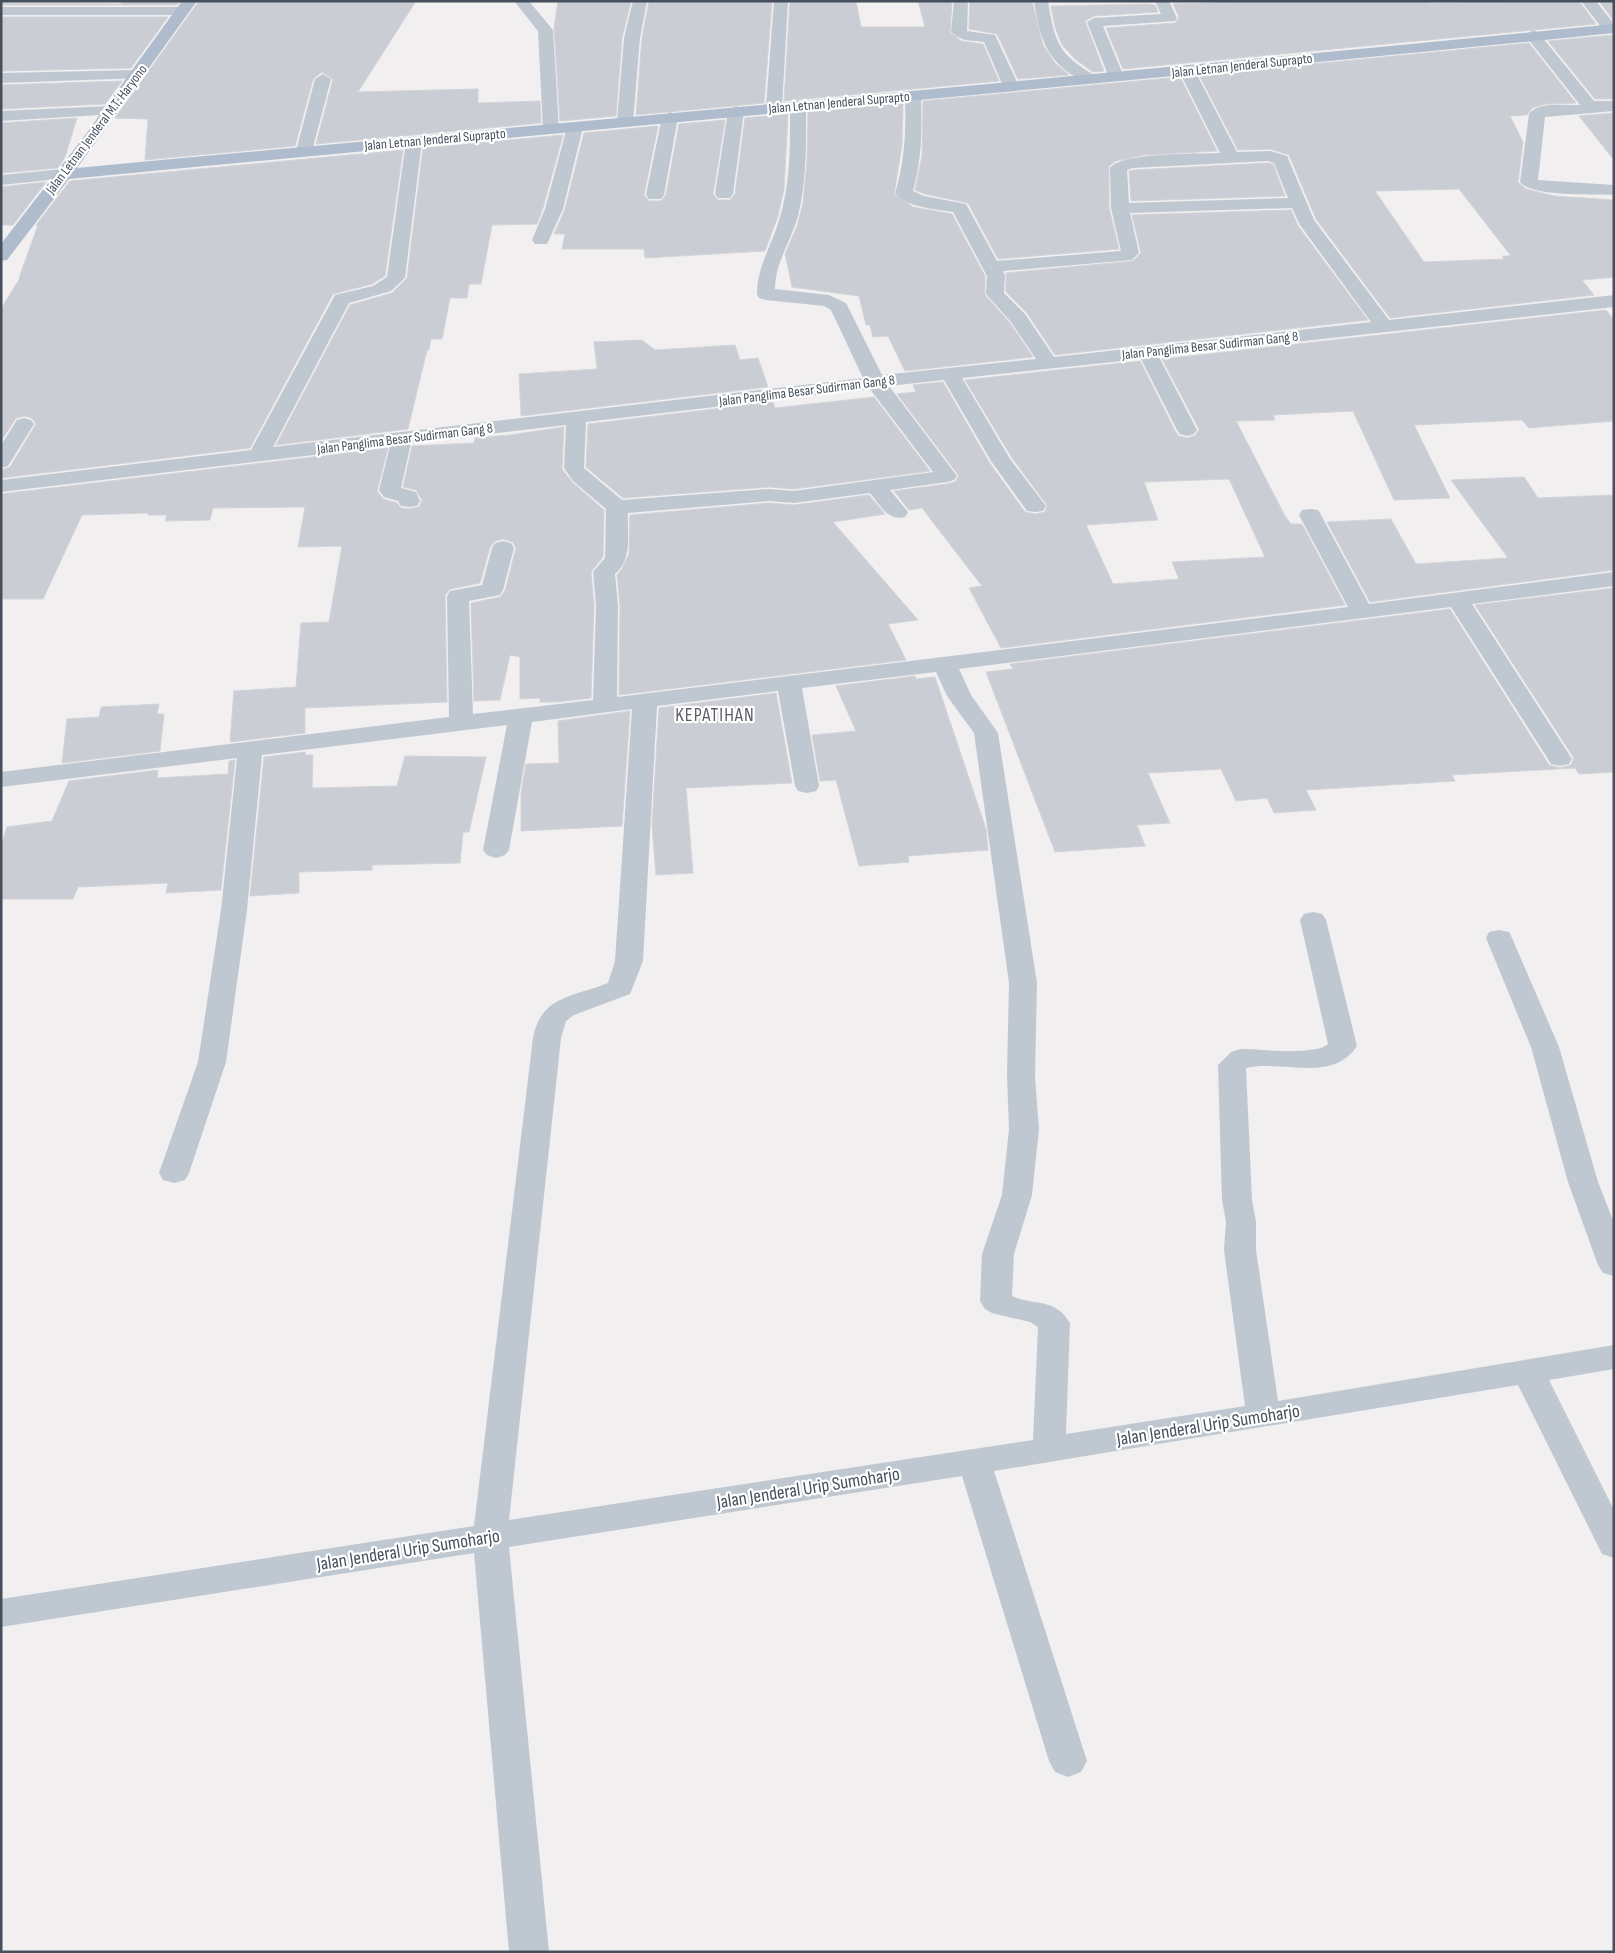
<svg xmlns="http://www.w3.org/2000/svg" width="1615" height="1953" viewBox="0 0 1615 1953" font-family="'Sofia Sans Condensed',sans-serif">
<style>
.building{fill:#cbcdd4;stroke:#d3d4da;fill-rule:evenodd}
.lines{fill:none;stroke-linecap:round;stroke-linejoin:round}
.minor{fill:#bfc8d1;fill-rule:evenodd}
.major{fill:#aebcce;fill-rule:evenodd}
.labels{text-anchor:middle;stroke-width:4.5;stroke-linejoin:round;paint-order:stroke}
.far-street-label{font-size:14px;fill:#46505d;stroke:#fff}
.quarter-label{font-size:19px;letter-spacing:1px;fill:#5b5e64;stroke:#fff}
.near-street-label{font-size:19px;fill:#46505d;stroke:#fff}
</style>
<rect width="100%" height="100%" fill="#f1efef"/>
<path class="building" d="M122,1H180L177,5H1V3L121,4Z
M199,1H416L358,92L478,89V103L540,101L541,123L316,144L333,79L322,72L313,79L295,146L145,160L148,119L115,118Z
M558,1H631L622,38L616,116L560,121L554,28Z
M649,1H772L764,103L636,115L642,38Z
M790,1H856L861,27H925L918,1H952L950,32L961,41L983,44L999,81L784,101Z
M970,1H1032L1043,45L1055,63L1069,75L1018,79L997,34L969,29Z
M1263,1H1428L1429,3L1579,1L1596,24L1123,69L1106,28L1175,23L1179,17L1173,4Z
M1599,1H1614V21Z
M1148,4L1155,5L1158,12L1094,16L1085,21L1104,71L1093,72L1075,59L1062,45L1055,27L1051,6Z
M1,17H168L131,68L1,71Z
M1614,35V99H1595L1548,41Z
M1529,43L1576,103L1545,104L1532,108L1527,115L1510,116L1523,142L1518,182L1526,189L1554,196L1614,200V277L1582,280L1594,295L1390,318L1316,219L1289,155L1270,149L1238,150L1199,75ZM1459,189L1511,256H1502L1504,259L1424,262L1375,191Z
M1180,77L1217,151L1144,155L1116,161L1109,166V208L1119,249L998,259L968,203L925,194L915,190L922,156L923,101Z
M122,81L105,104L1,109V85Z
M903,103L902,145L894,194L913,207L952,214L985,276V295L1010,323L1033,357L905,371L888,336L873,337L870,325H866L859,296L792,287L785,254L797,226L803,203L807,161L808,112Z
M1614,113V160L1579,116Z
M788,114L784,189L778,216L765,251L645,258L644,249H562L565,234H554L565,209L584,133L658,126L644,195L649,201H661L666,195L679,124L725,120L713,194L718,200H730L735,194L745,118Z
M77,118L65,157L58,168L1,173V123Z
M563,135L543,208L537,224L492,225L481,284H469L467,298H450L442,339H431L429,350H427L408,429L276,445L350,305L392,293L407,278L423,148Z
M403,150L385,276L372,284L333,294L250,448L1,478V470L10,467L36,424L32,418L25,416L16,418L1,441V309L20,278H19L38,225H36L70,181Z
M1268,163L1273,164L1285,196L1131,201L1129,171L1133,170Z
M46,182L13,225H1V187Z
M1291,210L1298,226L1368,320L1055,355L1027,313L1006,292V273L1133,261L1141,253L1132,215Z
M1606,310L1614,320V421L1529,428L1522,420L1414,425L1450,498L1394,500L1353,411L1273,415L1275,420L1236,421L1285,516L1291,524H1302L1345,605L1001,648L969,588L982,586L922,508L909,510L894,491L947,484L955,482L959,476L897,394L916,392L913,385L943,382L989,462L1025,512L1035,514L1045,512L1047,505L1012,458L965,380L1140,361L1175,431L1179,436L1188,438L1196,435L1199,429L1162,359ZM1229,479L1265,557L1172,562L1179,579L1113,584L1086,525L1158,520L1144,482Z
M642,340L655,350L735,345L740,360L758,358L768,387L521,416L519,374L597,369L594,342Z
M874,397L930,471L794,489L769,487L623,498L586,467L588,424L773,402L775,408Z
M564,427L562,469L572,482L604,510L603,557L591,572L594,606L591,698L557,702H540V698L520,699V657L510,655L500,700L474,701L471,603L500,597L505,591L516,548L513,542L503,539L495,541L490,547L480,583L450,589L445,595L447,702L305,708V733L230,742L234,691L296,687L301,623L329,622L342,546L298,547L305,507L213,508L210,520L165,521L167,515H148V513L82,515L43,599H1V494L388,448L377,491L383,499L397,503L401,508L409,509L419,507L422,500L416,490L403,487L412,446L474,443L475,438L510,435Z
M1524,477L1538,498L1614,495V570L1370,602L1327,522L1391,519L1416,564L1508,558L1451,480Z
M869,495L885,514L833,522L918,620L888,624L906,660L619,695L620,606L617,575L622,569L629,554L630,515L769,503L794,505Z
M1614,588V772L1579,774L1575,768L1452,775L1455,781L1306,790L1316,810L1274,813L1267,798L1236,801L1221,769L1148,773L1170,823L1137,825L1145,846L1055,852L986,672L1013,669L1010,664L1450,609L1549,765L1560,768L1571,765L1574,758L1475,605Z
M915,676L916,679L935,677L986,829L988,850L908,856L909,862L859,866L836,780L820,781L812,735L856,731L836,686Z
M776,693L792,783L686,788L693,873L656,875L652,825L659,708Z
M159,704L157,714H164L160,751L62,763L67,719L99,717L101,707Z
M630,711L622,826L521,831V793L526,764L559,763L558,721Z
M305,752L306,755H313L312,788L397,786L405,756L486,757L469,832H463L460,863L372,865V870L299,872V893L250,896L264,757Z
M235,760L221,890L166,893L168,883L78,887L73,899H1V846L7,827L52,821L69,781L158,770L157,778L228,774L229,761Z"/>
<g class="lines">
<path class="minor" d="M514,1H529L553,30L559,129L557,132L551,134L543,129L538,31Z
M633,1H647L640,38L633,122L625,127L617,122L624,38Z
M774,1H788L782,107L774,112L766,107Z
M954,1H968L967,31L995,35L1019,86L1017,89L1011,91L1003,86L984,42C972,40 959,42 951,31Z
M1034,1H1048C1055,43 1058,54 1096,76L1098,79L1096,82C1087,84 1082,81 1074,76C1045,59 1039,33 1034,1Z
M1155,1H1169L1177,18L1175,21L1103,26L1124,77L1122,80H1110L1087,22L1094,18L1161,14Z
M1581,1H1596L1614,24V31H1604Z
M1,7H183L190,11L183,15H1Z
M1533,30L1538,32L1594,101H1614V111L1545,117L1538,180L1614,185V195C1595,194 1531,197 1520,182L1529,114C1538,101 1566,106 1580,105L1525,35Z
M1187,66L1195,71L1237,152L1270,151L1287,156L1314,220L1389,320L1614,295V307L1159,357L1197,430L1194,434L1187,436L1180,434L1177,430L1141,359L962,378L1010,459L1046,506L1043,511L1035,512L1027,511L991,461L944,380L889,386L957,476L954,480L947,482L890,490L908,512L905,517C887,521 880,505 870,493L794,503L769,501L628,513C627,533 633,560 615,574L618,606L617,697L1348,607L1299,515L1302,510L1310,509L1318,510L1321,515L1369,604L1614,572V586L1472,604L1572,759L1569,764L1560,766L1551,764L1548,759L1451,607L959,669L971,695L998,733L1037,983L1035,1076L1039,1129L1032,1195L1014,1254L1012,1296C1034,1306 1055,1297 1070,1323L1066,1434L1245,1406L1224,1250L1226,1222L1222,1200L1218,1065L1231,1052L1241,1049C1260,1049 1315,1056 1328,1044L1300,920L1304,914L1313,912L1322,914L1326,920L1357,1046C1332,1084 1282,1059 1246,1068L1252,1200L1256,1222V1250L1278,1401L1614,1345V1369L1549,1380L1614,1510V1558L1602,1554L1518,1385L994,1471L1087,1761L1081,1772L1068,1777L1055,1772L1049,1761L962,1476L509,1547L549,1952H509L474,1553L1,1627V1599L474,1526L533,1038C541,995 574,997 608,983L615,961L632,709L532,722L509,850L505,855L496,858L487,855L483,850L507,725L262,755L247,910L226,1062L189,1173L185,1180L174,1183L163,1180L159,1173L198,1062L221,910L237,758L1,787V772L449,717L447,596L450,591L482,585L492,548L495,543L503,541L511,543L514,548L503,590L500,595L469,601L473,714L593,700L596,606L593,572L605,558L606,509L573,481L564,468L566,425L411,443L401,488L416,492L420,501L417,506L409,507L401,506L398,501L384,497L379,490L390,446L1,492V480L251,450L335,295L373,286L387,277L406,141L408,138H420L422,141L405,278L391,291L349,303L273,447L863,378L831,310L824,306L766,300L759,298L757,294C757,266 773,243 780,217C791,181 790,142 790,105L798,100L806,105C806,142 807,180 798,216C791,241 775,263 775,289L829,295L846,303L882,375L1036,359L1011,322L986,294L987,276L953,212C937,209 906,208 895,193C905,161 906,130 905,96L913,91L921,96C922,129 922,159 913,191L924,196L966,204L997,261L1121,251L1111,208L1110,168C1121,152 1199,154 1220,153L1179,71ZM1268,161L1274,163L1288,198L1129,203L1127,170L1133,168ZM1292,208L1300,225L1371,322L1054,357L1025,314L1004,293L1005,276L1003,271L1132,260L1139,253L1130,213ZM870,389L933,472L794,491L769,489L622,500L584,468L586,422ZM936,672L947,696L974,733L1009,983L1007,1076L1009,1129L1002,1195L982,1254L980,1301L985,1309L992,1313L1030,1322L1038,1327L1033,1440L509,1520L561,1038L566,1021L574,1015L630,994L643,961L657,706L778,691L795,786L798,791L807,793L816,791L819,786L802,688Z
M137,70L145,75L143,78L1,83V73Z
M323,74L331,79L312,151L310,155H298L296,151L315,79Z
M110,106L116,108L118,111L116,114L1,121V111Z
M736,106L744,111L733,194L730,198H718L715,194L728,111Z
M670,112L678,117L664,195L661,199H649L646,195L662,117Z
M575,122L583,127L563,209L547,244H535L532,240L545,209L567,127Z
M63,169L69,170L71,174L69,178L1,185V175Z
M24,418L31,420L34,424L8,466L1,468V445L17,420Z
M1499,930L1509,932L1512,938L1559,1047L1598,1182L1614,1223V1276L1603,1273L1598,1265L1568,1182L1531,1047L1486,938L1489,932Z"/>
<path class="major" d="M182,1H197L77,168C589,120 1102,75 1614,24V33C1099,85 584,130 69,179L7,260L1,261V244L86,134Z"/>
</g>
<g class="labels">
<g class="far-street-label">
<text transform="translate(1242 65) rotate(-6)" y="5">Jalan Letnan Jenderal Suprapto</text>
<text transform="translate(839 102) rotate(-5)" y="5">Jalan Letnan Jenderal Suprapto</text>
<text transform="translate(96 129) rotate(-53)" y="5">Jalan Letnan Jenderal M.T. Haryono</text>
<text transform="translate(435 139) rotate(-5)" y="5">Jalan Letnan Jenderal Suprapto</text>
<text transform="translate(1210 345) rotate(-6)" y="5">Jalan Panglima Besar Sudirman Gang 8</text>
<text transform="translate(807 390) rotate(-7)" y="5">Jalan Panglima Besar Sudirman Gang 8</text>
<text transform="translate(405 438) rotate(-7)" y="5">Jalan Panglima Besar Sudirman Gang 8</text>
</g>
<g class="quarter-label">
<text x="715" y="721">KEPATIHAN</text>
</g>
<g class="near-street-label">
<text transform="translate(1208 1424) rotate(-9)" y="7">Jalan Jenderal Urip Sumoharjo</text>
<text transform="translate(808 1487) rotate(-9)" y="7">Jalan Jenderal Urip Sumoharjo</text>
<text transform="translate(408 1549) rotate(-9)" y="7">Jalan Jenderal Urip Sumoharjo</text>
</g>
</g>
<rect width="1615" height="1953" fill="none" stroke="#46505d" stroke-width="5"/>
</svg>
